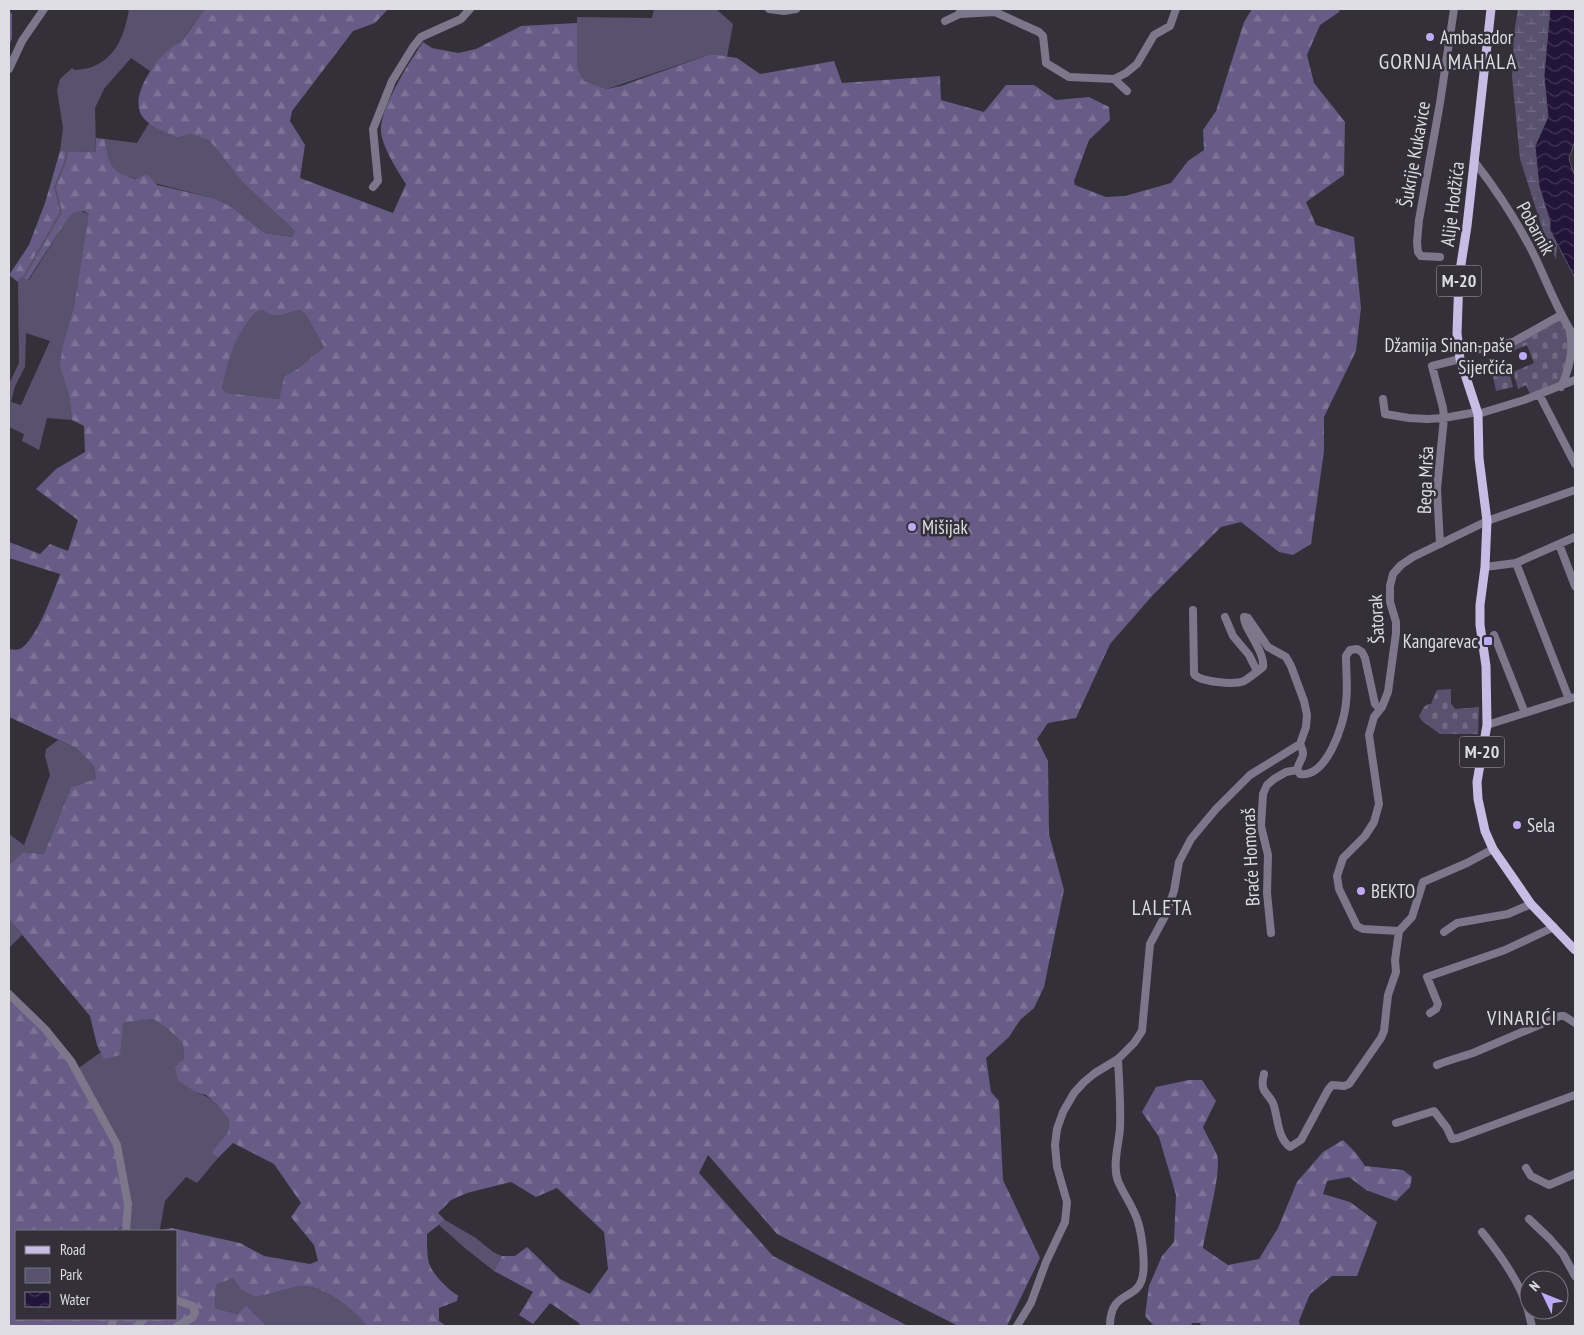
<svg xmlns="http://www.w3.org/2000/svg" width="1584" height="1335" viewBox="0 0 1584 1335" font-family="'PT Sans Narrow',sans-serif">
<style>
.green{fill:#59526e;fill-rule:evenodd}
.forest{fill:url(#forest-firs);fill-rule:evenodd}
.wetland{fill:url(#wetland-marsh)}
.cemetery{fill:url(#cemetery-stones)}
.water{fill:url(#water-waves);stroke:#5a516c}
.lines{fill:none;stroke-linecap:round;stroke-linejoin:round}
.stream{stroke:#5a516c;stroke-width:2}
.minor{stroke:#7c778b;stroke-width:8}
.major{stroke:#c6bce4;stroke-width:9}
.poi-dot{fill:#bea9f4;stroke:#33303a;stroke-width:2}
.labels{text-anchor:middle;stroke-width:5;stroke-linejoin:round;paint-order:stroke}
.shield{fill:#33303a;stroke:#aba9b0;stroke-width:1}
.shield-label{font-size:18px;font-weight:bold;fill:#dedde3}
.poi-label{font-size:19px;fill:#dedde3;stroke:#33303a;text-anchor:start}
.street-label{font-size:19px;fill:#dedde3;stroke:#33303a}
.neighbourhood-label{font-size:20px;letter-spacing:1px;fill:#dedde3;stroke:#33303a}
.quarter-label{font-size:21px;letter-spacing:1px;fill:#dedde3;stroke:#33303a}
</style>
<defs>
<pattern id="forest-firs" width="22" height="20" patternUnits="userSpaceOnUse" patternTransform="scale(1.25)"><rect width="22" height="20" fill="#685c86"/><path d="M5 1l3.5 6h-7zM16 11l3.5 6h-7z" fill="#7d7397"/></pattern>
<pattern id="wetland-marsh" width="20" height="14" patternUnits="userSpaceOnUse" patternTransform="scale(1.25)"><rect width="20" height="14" fill="#59526e"/><path d="M1 5h8M5 5V1M11 12h8M15 12V8" fill="none" stroke="#706a83"/></pattern>
<pattern id="cemetery-stones" width="16" height="16" patternUnits="userSpaceOnUse" patternTransform="scale(1.25)"><rect width="16" height="16" fill="#59526e"/><path d="M2 7V4a2 2 0 0 1 4 0v3zM10 15v-3a2 2 0 0 1 4 0v3z" fill="#706a83"/></pattern>
<pattern id="water-waves" width="16" height="10" patternUnits="userSpaceOnUse" patternTransform="scale(1.25)"><rect width="16" height="10" fill="#221539"/><path d="M0 5q4-4 8 0t8 0" fill="none" stroke="#423756"/></pattern>
</defs>
<rect width="100%" height="100%" fill="#33303a"/>
<path class="green" d="M129,9H205L182,40L163,55L150,71L131,58L104,89L95,108L96,152L60,151L63,128L57,90L60,79L72,68L75,70C81,69 89,69 94,66C118,56 125,32 129,9Z
M654,9H716L733,24L727,57L711,54L607,89L584,81L577,68V17L652,18Z
M149,123L178,138L190,134L210,141L243,183L295,231L292,237L265,233L232,207L213,198L126,176L112,168L106,155L105,139L137,143Z
M78,210L89,214V218L74,306L63,344L72,420L47,418L39,450L22,441L24,434L9,427V384L19,363L18,282L20,278L29,280L67,219L73,211ZM26,333L50,341L21,405L11,402L15,386L25,367Z
M263,310C277,321 284,313 300,310L306,315L324,347L296,370L284,376L279,399L227,393L222,388C229,358 234,336 255,311Z
M58,740L76,748L94,766L96,779L71,787L44,854L23,852L9,865V834L24,845L50,775L45,756L46,749Z
M9,919L22,935L9,948Z
M153,1019L168,1029L183,1044L184,1059L196,1093C212,1096 219,1108 229,1120L228,1132L213,1152L218,1158L197,1183L186,1177L165,1201L160,1229L155,1231H115L123,1226L73,1072L101,1052L105,1059L123,1023Z
M445,1220L476,1238L493,1252L502,1256L494,1271L466,1249L439,1225Z
M233,1278L241,1290L255,1297C267,1295 295,1286 305,1286C326,1287 355,1311 367,1326H267L246,1305L237,1314L215,1308L216,1285Z"/>
<path class="forest" d="M205,9H388L375,23L353,31L292,111L290,121L305,145L300,178L393,213L406,184C397,170 383,148 381,132C379,109 410,61 423,42L432,48L458,53L476,49L521,26L577,23V68L584,81L607,89L621,86L711,54L737,58L760,74L834,61L842,83L940,76L941,100L984,112L1006,85H1034L1056,100L1089,97L1109,107L1110,120L1089,140L1074,181L1075,185L1106,197L1125,196L1171,183L1188,161L1204,150L1203,130L1216,111L1244,22L1252,9H1340L1339,12L1320,25L1307,55L1314,83L1345,122L1344,175L1306,202L1316,225L1354,237L1361,308L1356,351L1324,417V451L1311,544L1293,555L1279,552L1241,522L1221,527L1152,596L1110,644L1076,718L1048,723L1037,739L1048,761L1049,834L1064,890L1044,987L1034,1008L1020,1020L1009,1037L986,1058L991,1092L999,1101L1003,1180L1040,1258L1007,1326H958L777,1234L708,1155L699,1173L773,1256L908,1326H580L579,1323L550,1303L533,1324L519,1315L533,1292L494,1271L502,1256H515L527,1247L560,1279L590,1294L608,1269L604,1232L557,1188L536,1197L511,1182L467,1193L451,1200L438,1213L445,1220L427,1234C427,1242 427,1251 428,1259C430,1273 447,1288 458,1296L457,1301L439,1308V1321L446,1326H367C355,1311 326,1287 305,1286C295,1286 267,1295 255,1297L241,1290L233,1278L216,1285L215,1308L237,1314L246,1305L267,1326H9V998L54,1043L69,1065L114,1147L125,1204L123,1226L115,1231H16V1319H176V1231H155L172,1228L240,1243L264,1256L310,1264L318,1261L314,1245L291,1217L301,1203L274,1164L233,1143L218,1158L212,1152L228,1132L229,1120L216,1104L206,1095L197,1093L178,1080L175,1067L184,1059L183,1044L168,1029L153,1019L123,1023L120,1055L104,1059L97,1045L90,1016L9,919V865L23,852L44,854L71,787L96,779L94,766L76,748L9,717V649C13,650 17,650 20,649C36,641 54,591 60,574L9,558V542L40,554L50,544L68,551L78,520L36,489L56,469L85,452L84,426L72,420L69,395L60,366L63,344L74,306L89,214L84,211L73,212L60,230L28,280L20,278L18,282L9,275L29,245L45,203L60,151L96,152V138L105,139C107,164 111,172 136,179L147,174L157,185L213,198L232,207L265,233L292,237L295,231L243,183L210,141L190,134L178,138C167,132 149,127 142,116C130,98 151,67 164,54C169,49 176,45 182,40C190,31 197,19 205,9ZM263,310C277,321 284,313 300,310L306,315L324,347L296,370L284,376L279,399L227,393L222,388C229,358 234,337 255,312Z
M9,10L12,14V38L9,47Z
M1189,1080H1202L1216,1101L1203,1127C1207,1136 1213,1146 1217,1155C1222,1171 1206,1228 1203,1248L1228,1265L1259,1259L1278,1228L1297,1182L1323,1152L1343,1140L1356,1153L1365,1166L1403,1170L1412,1177L1410,1187L1396,1201L1366,1190L1349,1177L1327,1181L1323,1194L1350,1202L1377,1222L1357,1276H1332L1310,1294L1299,1321L1300,1326H1201L1200,1323H1192L1191,1326H1154L1145,1316L1149,1286L1162,1256L1174,1242L1176,1195L1159,1137L1142,1112L1156,1087Z"/>
<path class="wetland" d="M1518,9H1550L1544,75L1548,117L1535,146L1539,186L1550,221V230L1557,244L1556,259L1545,237L1520,159L1512,76L1514,34Z"/>
<path class="cemetery" d="M1562,316L1572,341L1561,387L1531,397L1526,385L1518,389L1513,372L1534,363L1527,345L1507,353L1505,345Z
M1508,367L1513,387L1496,391L1492,371Z
M1451,689V703L1455,709L1479,707L1478,734H1440L1422,721L1419,716L1424,707L1428,704H1431L1437,690Z"/>
<path class="water" d="M1550,9H1575V140L1569,159L1575,177V278L1550,230V221L1539,186L1535,146L1548,117L1544,75Z"/>
<g class="lines">
<path class="stream" d="M9,395L14,381L23,367L21,282L61,212L55,187L65,162L72,121L62,88L64,81L72,74L106,68L120,56L132,36L136,9"/>
<path class="minor" d="M769,9L784,11L796,9
M960,14L995,12L1039,32L1043,36L1046,63L1069,77L1114,79L1126,73L1137,64L1154,35L1170,26L1176,9
M945,21L960,14V11
M1445,66H1485
M9,69L22,41L44,9
M1114,79L1127,91
M1474,161C1498,192 1519,224 1536,259C1548,285 1559,314 1575,338
M373,187L378,181L373,129L392,81L413,47L421,37L461,19L470,9
M1440,257L1421,256L1418,252L1417,242L1419,220L1440,103L1454,9
M1475,350L1513,342L1561,315
M1561,387C1569,370 1574,351 1570,333
M1539,394L1575,464
M1383,399L1385,414L1409,418L1427,419L1444,418L1477,412
M1478,414L1524,400L1575,380
M1440,544L1437,489L1444,418L1443,408L1432,366L1460,359
M1559,544L1575,586
M1516,563L1569,699
M1485,567L1516,563L1575,537
M1193,610L1194,674C1200,682 1234,685 1244,681C1248,679 1259,670 1263,667C1265,651 1243,627 1244,617L1248,618L1268,647L1286,657L1291,666L1304,701L1307,715L1306,727L1300,744
M1225,617L1233,636L1249,655L1257,671
M1494,635L1525,713
M1487,725L1575,697
M1493,849L1467,863L1423,882L1412,917L1399,931L1363,929L1357,926L1339,889L1337,876L1343,858L1365,836L1374,822L1379,804L1369,735L1374,717L1382,707L1388,692L1396,633V622L1390,602V586L1393,574L1401,565L1413,557L1487,521L1575,490
M1444,932L1457,923L1508,914L1531,904
M1271,933L1267,893L1268,855L1261,826L1263,794L1267,785L1274,779L1286,772L1297,770
M9,994L45,1029L71,1061L117,1145L128,1204L126,1231
M1430,1013L1436,1009L1438,1004L1427,977L1505,950L1554,927
M1437,1065C1449,1060 1461,1057 1473,1053L1560,1016H1564L1575,1023
M1264,1074C1263,1079 1261,1084 1264,1090C1266,1094 1270,1097 1273,1103C1278,1116 1277,1138 1290,1147L1301,1140L1328,1090L1332,1085L1344,1086L1349,1084L1381,1038L1384,1031L1388,995L1396,972L1395,960L1399,931
M1396,1123L1434,1111L1447,1128L1452,1139L1458,1138L1575,1095
M1526,1168L1531,1176L1549,1185L1575,1174
M1529,1219L1550,1239L1563,1254L1575,1276
M1482,1232C1498,1252 1520,1282 1527,1307C1529,1313 1530,1320 1532,1326
M176,1300L193,1306L195,1313L192,1318L177,1326
M111,1326L114,1319
M137,1326L144,1319
M1017,1326L1031,1303L1046,1262L1065,1222L1067,1202L1057,1167L1055,1145L1057,1129L1063,1112L1074,1093L1084,1082L1095,1073L1118,1059L1134,1043L1142,1031L1150,944L1165,916L1174,891L1179,862L1191,839L1216,809L1250,775L1300,744C1307,758 1300,757 1297,770L1300,774C1327,778 1344,724 1346,703C1348,687 1346,671 1346,656L1350,650L1357,649L1362,652L1365,658L1375,704L1380,709
M1110,1326C1110,1290 1136,1301 1142,1279C1146,1266 1142,1235 1138,1222C1134,1208 1124,1195 1118,1181C1112,1165 1119,1144 1120,1128C1121,1105 1119,1082 1118,1059"/>
<path class="major" d="M1491,9L1467,226L1459,277L1457,333L1460,359L1478,414L1479,458L1487,521L1485,567L1480,605V625L1486,666L1487,725L1477,782L1478,799L1485,831L1493,849L1531,904L1575,950"/>
</g>
<g class="poi-dot">
<circle cx="1430" cy="37" r="5"/>
<circle cx="1523" cy="356" r="5"/>
<circle cx="912" cy="527" r="5"/>
<rect x="1483" y="636" width="10" height="10" rx="2.5"/>
<circle cx="1517" cy="825" r="5"/>
<circle cx="1361" cy="891" r="5"/>
</g>
<g class="labels">
<g class="shield">
<rect x="1436.5" y="265.5" width="45" height="31" rx="4"/>
<rect x="1459.5" y="736.5" width="45" height="31" rx="4"/>
</g>
<g class="shield-label">
<text x="1459" y="287">M-20</text>
<text x="1482" y="758">M-20</text>
</g>
<g class="poi-label">
<text x="1440" y="44">Ambasador</text>
<text x="1513" y="352" text-anchor="end">Džamija Sinan-paše<tspan x="1513" dy="22">Sijerčića</tspan></text>
<text x="922" y="534">Mišijak</text>
<text x="1478" y="648" text-anchor="end">Kangarevac</text>
<text x="1527" y="832">Sela</text>
<text x="1371" y="898">BEKTO</text>
</g>
<g class="street-label">
<text transform="translate(1414 154) rotate(-80)" y="7">Šukrije Kukavice</text>
<text transform="translate(1452 204) rotate(-83)" y="7">Alije Hodžića</text>
<text transform="translate(1536 228) rotate(61)" y="7">Pobarnik</text>
<text transform="translate(1425 480) rotate(-88)" y="7">Bega Mrša</text>
<text transform="translate(1376 619) rotate(-93)" y="7">Šatorak</text>
<text transform="translate(1250 857) rotate(-93)" y="7">Braće Homoraš</text>
</g>
<g class="neighbourhood-label">
<text x="1522" y="1025">VINARIĆI</text>
</g>
<g class="quarter-label">
<text x="1448" y="69">GORNJA MAHALA</text>
<text x="1162" y="915">LALETA</text>
</g>
</g>
<rect width="1584" height="1335" fill="none" stroke="#dedde3" stroke-width="20"/>
<rect x="15" y="1230" width="162" height="90" fill="#33303a" stroke="#77757e"/>
<rect x="25" y="1246" width="25" height="8" fill="#c6bce4" stroke="#77757e"/>
<text x="60" y="1255" font-size="15" fill="#dedde3">Road</text>
<rect x="25" y="1268" width="25" height="15" fill="#59526e" stroke="#77757e"/>
<text x="60" y="1280" font-size="15" fill="#dedde3">Park</text>
<rect x="25" y="1292" width="25" height="15" fill="url(#water-waves)" stroke="#77757e"/>
<text x="60" y="1305" font-size="15" fill="#dedde3">Water</text>
<g transform="translate(1544 1295) rotate(313)"><circle r="24" fill="#33303a" stroke="#77757e"/>
<path d="M0-4L9 19L0 12L-9 19Z" fill="#bea9f4"/>
<text y="-8" font-size="14" font-weight="bold" text-anchor="middle" fill="#dedde3">N</text>
</g>
</svg>
